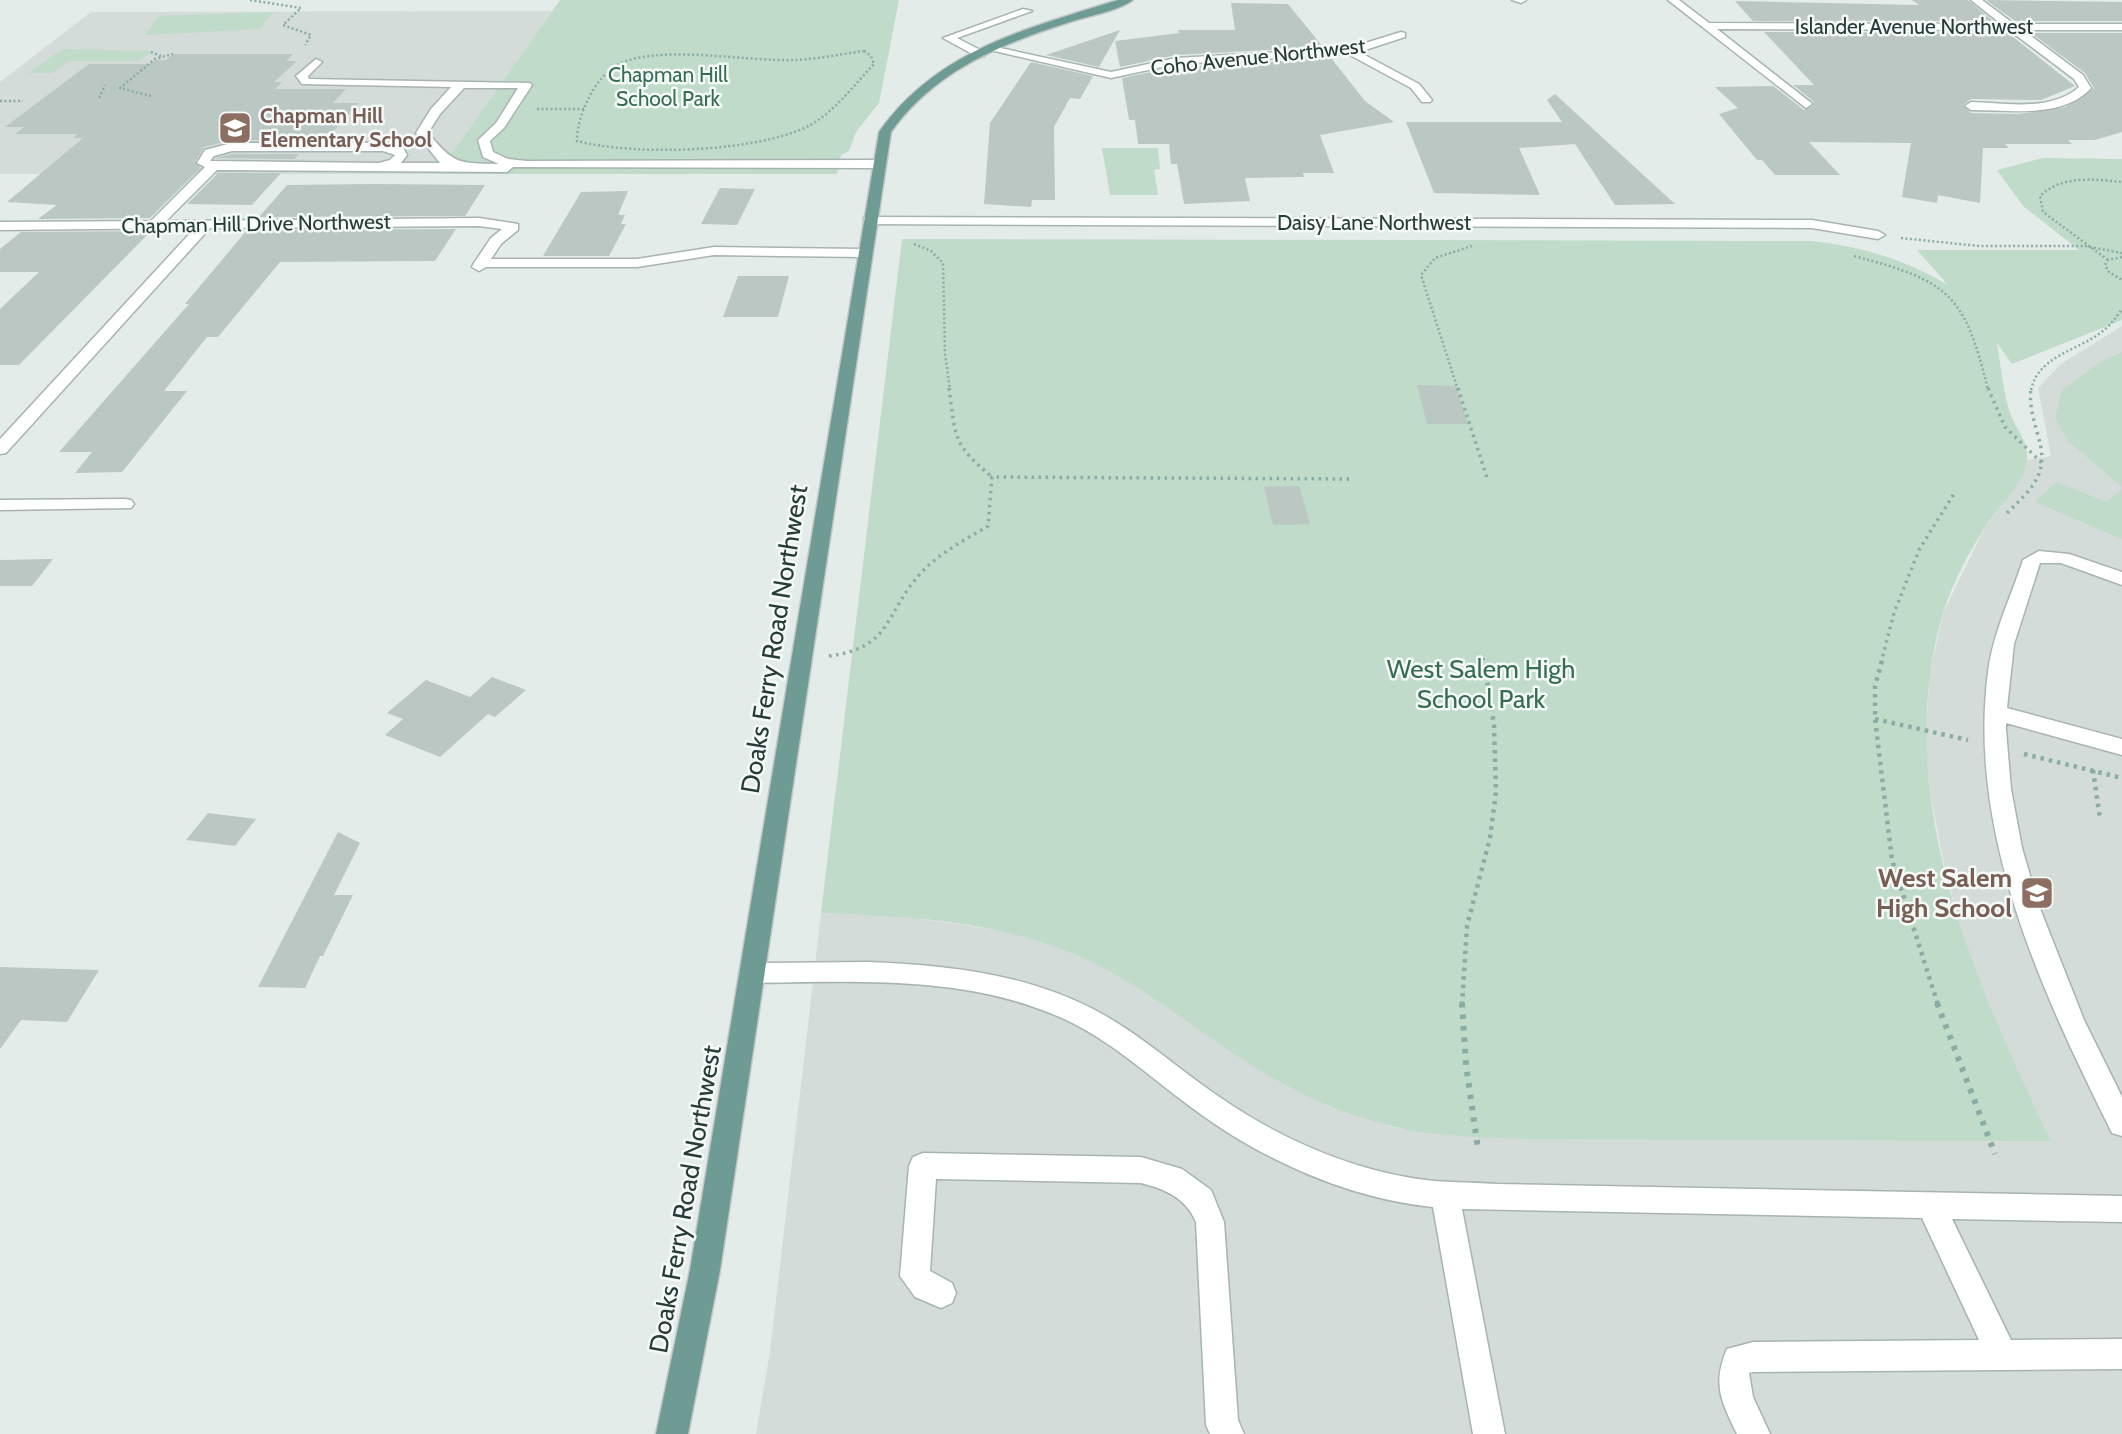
<svg xmlns="http://www.w3.org/2000/svg" width="2122" height="1434" viewBox="0 0 2122 1434" font-family="Cabin,sans-serif">
<style>
.built{fill:#d3dcd8}
.green{fill:#c0dbc9}
.building{fill:#bac7c3}
.lines{fill:none;stroke-linecap:round;stroke-linejoin:round}
.minor-casing{stroke:#a7b4b0;stroke-width:3}
.major-casing{stroke:#c2c8c7;stroke-width:3}
.path-far3{stroke:#89aca4;stroke-width:2.5;stroke-dasharray:2 2.5;stroke-linecap:butt}
.path-far2{stroke:#89aca4;stroke-width:3.5;stroke-dasharray:2.5 4.5;stroke-linecap:butt}
.path-far1{stroke:#89aca4;stroke-width:4.5;stroke-dasharray:3.5 5;stroke-linecap:butt}
.path{stroke:#89aca4;stroke-width:6;stroke-dasharray:4.5 7;stroke-linecap:butt}
.minor{fill:#fff;fill-rule:evenodd}
.major{fill:#6e9c94;fill-rule:evenodd}
.labels{text-anchor:middle;stroke-width:5;stroke-linejoin:round;paint-order:stroke}
.far-street-label{font-size:21px;fill:#263c38;stroke:#f5f9f7}
.far-park-label{font-size:21px;fill:#356e50;stroke:#f5f9f7}
.far-education-label{font-size:21px;font-weight:bold;fill:#785e54;stroke:#f5f9f7;text-anchor:start}
.street-label{font-size:26px;fill:#263c38;stroke:#f5f9f7}
.park-label{font-size:26px;fill:#356e50;stroke:#f5f9f7}
.education-label{font-size:26px;font-weight:bold;fill:#785e54;stroke:#f5f9f7;text-anchor:end}
</style>
<rect width="100%" height="100%" fill="#e4ece9"/>
<path class="built" d="M552,11L437,174H0V82L91,12Z
M2122,326V1434H756L770,1352L821,913L899,916L959,924L1015,933L1063,949L1124,977L1284,1085L1334,1107L1392,1127L1457,1136L2051,1141L2010,1055L1969,955L1946,874L1931,798L1925,744L1930,672L1944,611L1985,527L2019,482L2027,460L2051,456L2038,388L2061,364Z"/>
<path class="green" d="M560,0H899L879,103L856,132L849,151L841,155L837,174H437Z
M273,12L260,29L145,35L159,16Z
M63,49L153,51L137,61H69L52,73H28Z
M1102,148H1158L1160,169L1154,170L1158,195H1110Z
M2043,158L2122,159V320L2012,364L1997,343C2001,367 2003,393 2011,416C2017,430 2029,443 2027,460C2024,486 1998,506 1985,527C1969,552 1952,584 1943,613C1890,794 1974,980 2051,1141L1533,1139C1486,1137 1437,1138 1391,1126C1338,1113 1287,1089 1242,1059C1182,1020 1129,974 1061,949C985,920 902,916 821,913L902,239L1812,241C1863,247 1904,259 1948,285L1917,250H2079L2023,206L1997,170Z
M2122,352V487L2068,441L2055,418L2062,390L2100,362Z
M2056,482L2107,502L2122,489V539L2035,502Z"/>
<path class="building" d="M1912,0H1968L1993,21H1753L1735,1L1919,5Z
M1986,0L2122,2V21H2015Z
M1231,3L1288,4L1323,47L1176,55L1120,67L1115,41L1179,33L1178,30H1235Z
M1120,30L1099,67L1046,55Z
M1764,32L2008,33L2075,86L2041,100L1971,99L1963,105L1971,113L2018,114L2066,107L2094,88L2085,73L2031,33H2122V132L2095,140H2068L2072,144H2005L2009,148H1983L1980,203L1938,195L1937,203L1902,197L1911,143L1809,142L1840,175H1775L1762,160H1757L1719,114L1738,108L1715,87L1773,86L1804,110L1813,106L1814,102L1793,85H1814Z
M174,54H293L286,61H297L274,82H282L275,89H346L333,103H359L332,133H318L311,140H232L204,147L195,162L201,168L150,218L38,219L57,205L7,202L83,138H73L78,134H15L24,127H5L89,64H150L155,60H166Z
M1331,58L1365,101L1394,122L1320,135L1334,173H1303L1304,177L1245,178L1250,201L1184,204L1177,164H1171L1169,144H1138L1135,120H1129L1122,78L1176,67Z
M1031,62L1093,76L1080,99L1070,98L1054,127L1055,200H1032L1031,207L984,204L990,123Z
M1555,94L1675,204L1615,205L1575,144L1519,148L1540,195L1434,193L1406,122H1562L1547,100Z
M232,154H299L294,159L215,158Z
M218,173H281L252,205L187,204Z
M287,185L375,184L485,185L465,216L259,217Z
M720,188L755,189L737,225L701,224Z
M628,191L618,215H625L621,224H626L609,256H543L581,192Z
M456,229L435,261L280,262L218,337H207L164,391H187L122,472L75,473L92,452H59L189,304H185L247,230Z
M151,231L19,365H0V309L39,272H0V249L21,232Z
M738,276H789L778,317H723Z
M1417,385L1456,386L1468,424H1427Z
M1299,486L1310,524L1273,525L1264,487Z
M53,559L32,586H0V560Z
M492,677L526,690L495,717L488,714L440,757L385,735L403,719L387,713L426,680L470,697Z
M208,813L256,819L235,846L186,840Z
M338,832L360,843L334,895H353L323,956H320L305,988L258,987Z
M0,967L99,970L67,1022L21,1020L0,1049Z"/>
<g class="lines">
<defs>
<path id="minor" d="M1512,0H1526L1521,3Z
M1668,0H1679L1709,23L2001,24L1971,0H1982L2014,24H2122V30H2023L2083,75L2091,88C2063,119 2009,110 1971,110L1965,106L1971,102C2005,103 2051,112 2079,87L2074,79L2009,30L1717,29L1810,102L1812,104L1806,108Z
M1023,9L1032,11L957,38L984,52V56H976L943,38Z
M1401,32L1405,33V37L1359,52L1419,84L1432,100L1430,102H1422L1411,88L1348,54L1176,64L1111,78L986,49L991,46L1111,72L1176,58L1349,48Z
M316,59L322,62L308,76L309,79L530,83L532,85L504,128L490,141L493,152L508,159L527,161L878,160L884,164L878,168L513,167L507,172L217,170L166,221L479,218L518,224V230L501,244L491,259H637L714,247L863,249L870,253L863,257L714,255L637,267H486L479,271L472,267L474,263L491,238L502,229L479,226L210,228L6,453L0,454V439L195,228L0,230V222L151,221L205,167L197,163L205,150L232,143H383L402,146L407,155L401,163H440L416,133L431,109L451,87L302,84L296,76ZM464,88H518L496,123L478,140L483,157L499,164C458,163 455,165 428,133L440,114ZM232,151H383L395,155L390,160L379,163L210,161L214,156Z
M869,217L1812,220L1878,231L1885,235L1878,239L1812,228L864,224V218Z
M125,499L131,500L134,504L131,508L0,510V500Z
M2039,551L2069,554L2122,572V585L2061,563H2040L2014,644L2007,708L2122,739V755L2006,723V730L2011,789L2022,848L2039,906L2084,1020L2122,1097V1136L2112,1133C2042,992 1967,833 1988,672C1993,633 2011,597 2023,560Z
M868,962C944,965 1022,973 1091,1008C1137,1031 1175,1067 1218,1096C1277,1137 1346,1168 1418,1179C1444,1183 1470,1182 1497,1184L2122,1196V1222L1952,1219L2011,1340L2122,1339V1369L1753,1372L1749,1373L1753,1397L1770,1434H1737C1721,1401 1712,1384 1727,1349L1753,1342L1979,1340L1922,1218L1462,1209L1505,1434H1473L1433,1207C1350,1199 1262,1160 1195,1110C1148,1076 1105,1034 1050,1013C956,975 850,982 751,983L742,980L739,973L742,966L751,963Z
M923,1153L1141,1157L1182,1169L1211,1190L1224,1222L1238,1420L1244,1434H1210L1206,1425L1196,1222C1186,1198 1165,1189 1141,1183L936,1179L930,1271L952,1283L956,1293L952,1303L941,1308L915,1297L900,1276L909,1166L913,1157Z"/>
<path id="major" d="M1118,0H1133C1116,12 1087,16 1067,23C998,45 934,72 891,132L720,1270L688,1434H656L690,1270L879,132C937,50 1026,29 1118,0Z"/>
</defs>
<use href="#minor" class="minor-casing"/>
<use href="#major" class="major-casing"/>
<path class="path-far3" d="M250,0L301,8L283,25L311,35L305,45
M864,51L871,56L874,64C855,84 836,110 812,124C761,153 633,156 577,141C577,115 595,76 619,64C660,44 748,62 795,60C818,59 841,54 864,51Z
M151,52L161,56
M151,96L120,88L155,59L173,54
M99,98L105,85
M0,101H23
M537,109H584
M1901,238L1979,246H2085L2122,253
M914,244L931,251L943,263L945,353L950,390
M1854,256C1950,281 1965,295 1988,390
M2122,257L2108,260L2105,265L2109,272L2122,280
M2108,260L2043,212L2040,196C2062,175 2094,179 2122,182
M1458,390L1421,275L1435,258L1472,246
M2031,390C2038,357 2075,351 2099,334C2109,327 2115,319 2122,309"/>
<path class="path-far2" d="M949,388C956,439 952,443 992,477
M1458,388L1488,481
M1988,388L2005,427L2042,463
M2007,513C2035,486 2050,472 2037,432C2033,417 2029,404 2031,388
M829,656C893,648 884,613 921,573C939,553 965,540 988,526L992,477L1350,479
M1483,658L1484,663
M1881,663L1894,613L1919,550L1955,492"/>
<path class="path-far1" d="M1882,661L1875,686V719L1892,860L1938,1005
M1875,719L1968,740
M2024,754L2122,778
M2093,770L2100,819
M1462,1005L1467,926L1490,838L1496,792L1494,725L1484,661"/>
<path class="path" d="M1462,1003L1466,1065L1478,1149
M1937,1003L1995,1154"/>
<use href="#minor" class="minor"/>
<use href="#major" class="major"/>
</g>
<defs>
<symbol id="school-square" viewBox="-11 -11 22 22"><rect x="-9" y="-9" width="18" height="18" rx="4" fill="#8d6e63" stroke="#f5f9f7"/><path d="M0-5L7-2L0 1L-7-2ZM-4 1L0 2.5L4 1V4Q0 6-4 4Z" fill="#fff"/></symbol>
</defs>
<g fill-rule="evenodd">
<use href="#school-square" x="216" y="109" width="38" height="38"/>
<use href="#school-square" x="2018" y="874" width="38" height="38"/>
</g>
<g class="labels">
<g class="far-street-label">
<text x="1914" y="34">Islander Avenue Northwest</text>
<text transform="translate(1258 57) rotate(-6)" y="7">Coho Avenue Northwest</text>
<text x="1374" y="230">Daisy Lane Northwest</text>
<text transform="translate(256 224) rotate(-1)" y="7">Chapman Hill Drive Northwest</text>
</g>
<g class="far-park-label">
<text x="668" y="82">Chapman Hill<tspan x="668" dy="24">School Park</tspan></text>
</g>
<g class="far-education-label">
<text x="260" y="123">Chapman Hill<tspan x="260" dy="24">Elementary School</tspan></text>
</g>
<g class="street-label">
<text transform="translate(774 639) rotate(-81)" y="9">Doaks Ferry Road Northwest</text>
<text transform="translate(685 1199) rotate(-80)" y="9">Doaks Ferry Road Northwest</text>
</g>
<g class="park-label">
<text x="1481" y="678">West Salem High<tspan x="1481" dy="30">School Park</tspan></text>
</g>
<g class="education-label">
<text x="2012" y="887">West Salem<tspan x="2012" dy="30">High School</tspan></text>
</g>
</g>
</svg>
